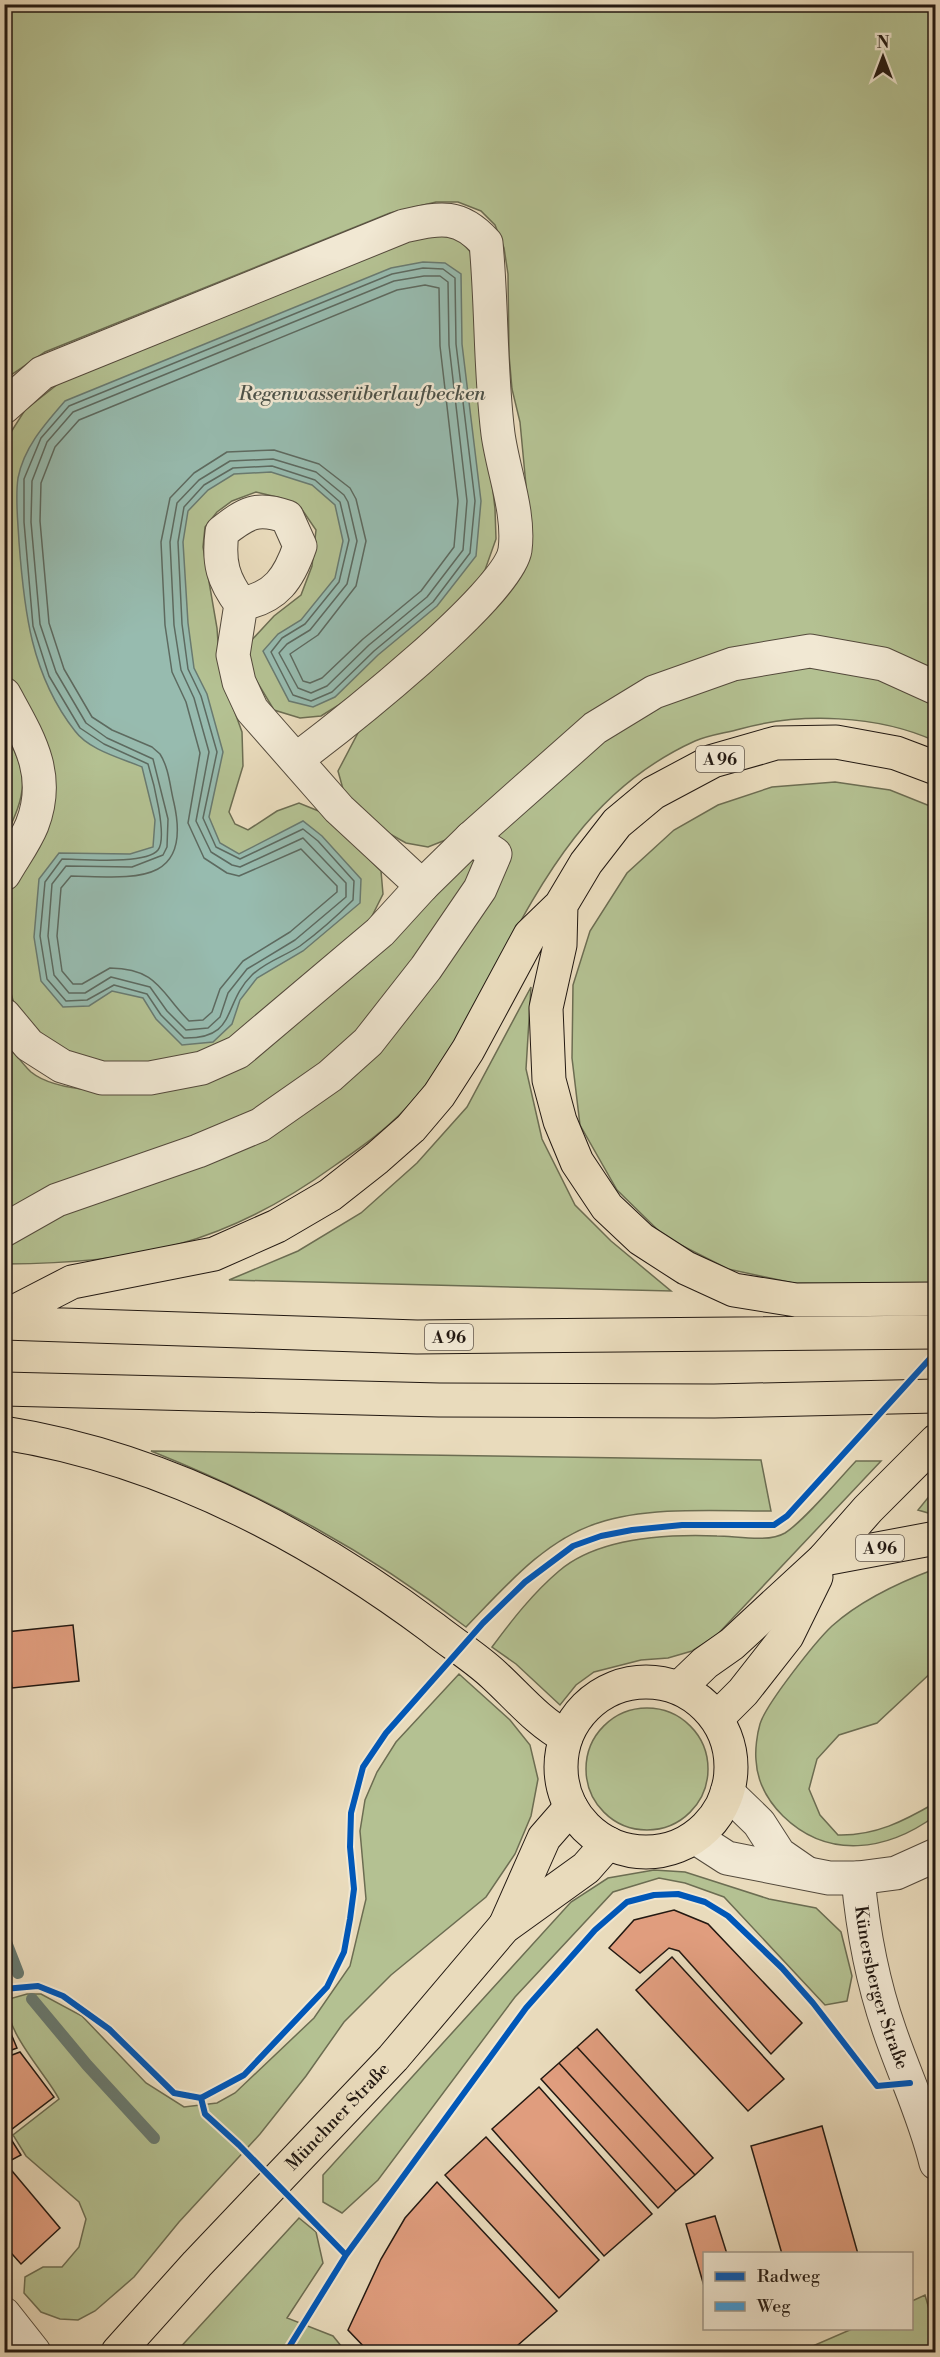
<svg xmlns="http://www.w3.org/2000/svg" width="940" height="2357" viewBox="0 0 940 2357" font-family="'Libre Bodoni',serif">
<style>
.green{fill:#b4c192;stroke:#6c6d52;stroke-width:1.5}
.water{fill:#97bbaf;stroke:#697a70;stroke-width:1.5}
.lines{fill:none;stroke-linecap:round;stroke-linejoin:round}
.shore{stroke:#5d6a60;stroke-width:1.5}
.stream{stroke:#697a70;stroke-width:12}
.building{fill:#e09d7e;stroke:#231912;stroke-width:1.5}
.minor-casing{stroke:#544a3c;stroke-width:35}
.major-casing{stroke:#231912;stroke-width:35}
.highway-casing{stroke:#231912;stroke-width:35}
.minor{stroke:#f1e8d3;stroke-width:33}
.major{stroke:#e9dbbc;stroke-width:33}
.highway{stroke:#e9dbbc;stroke-width:33}
.quiet{stroke:#3c9bde;stroke-width:4.5;stroke-dasharray:9 4.5;stroke-linecap:butt}
.cycleway-casing{stroke:#f1e8d3;stroke-width:10}
.cycleway{stroke:#0057b8;stroke-width:6}
.labels{text-anchor:middle;stroke-width:5;stroke-linejoin:round;paint-order:stroke}
.shield{fill:#f1e8d3;stroke:#61574c;stroke-width:1.5}
.shield-label{font-size:16px;font-weight:bold;fill:#231912}
.street-label{font-size:18px;fill:#231912;stroke:#f1e8d3}
.water-label{font-size:20px;font-style:italic;fill:#4c5249;stroke:#f1e8d3}
</style>
<rect width="100%" height="100%" fill="#e9dbbc"/>
<filter id="stains"><feTurbulence type="fractalNoise" baseFrequency=".00333" numOctaves="4"/><feColorMatrix values="0 0 0 0 .2 0 0 0 0 .09 0 0 0 0 .02 0 0 0 .5 -.17"/></filter>
<radialGradient id="worn" r=".72"><stop offset=".6" stop-color="#630" stop-opacity="0"/><stop offset="1" stop-color="#630" stop-opacity=".3"/></radialGradient>
<path class="green" d="M5,5H935V678L726,653L453,837L428,847L406,843L390,834L365,817L343,789L338,771L359,731L465,634L527,496L520,422L512,389L509,355L508,274L504,248L495,225L481,211L458,202H436L390,213L45,352L5,379Z
M436,235L459,239L474,256L483,403L495,509L496,539L485,570L461,603L350,698L321,716L300,718L274,710L253,675L248,644L274,616L301,595L312,566L316,530L301,508L281,498L256,492L232,501L217,512L205,527L203,547L217,628L220,671L242,732L243,766L229,812L235,824L248,830L277,811L299,803L321,812L381,871L383,894L368,924L216,1050L126,1069L61,1050L36,1032L14,1004L5,972V905L10,882L32,847L23,705L9,674L5,651L4,443L25,410L63,380L401,243Z
M818,662L874,672L935,699V741C878,715 801,712 740,729C726,733 709,735 695,741C580,793 535,895 478,1000C457,1037 437,1076 407,1107C386,1130 360,1148 334,1166C225,1245 137,1263 5,1264L4,1241L337,1079L496,840L499,826L604,732L714,680Z
M4,731C31,777 26,793 5,838Z
M835,782L890,790L935,808V1286L793,1283L728,1269L665,1237L617,1190L580,1125L572,1058L573,985L590,931L627,873L674,830L718,805L772,787Z
M466,860H475L476,871L433,943L331,1063L262,1114L5,1222L4,1039C12,1049 21,1063 31,1072C59,1095 129,1092 164,1091Z
M531,987L526,1069L542,1139L575,1205L611,1241L671,1291L229,1280L298,1251L361,1213L417,1163L467,1107Z
M151,1451L761,1460L771,1511C717,1511 649,1506 598,1523C544,1540 504,1588 466,1627C364,1549 270,1499 151,1451Z
M856,1461H881L716,1636L692,1651L668,1658L641,1660L594,1672L576,1685L560,1705L516,1664L492,1647C512,1620 533,1593 559,1571C599,1537 666,1534 717,1536C736,1536 768,1543 785,1533C805,1520 838,1480 856,1461Z
M935,1489V1515L918,1510Z
M935,1569V1669L877,1723L839,1735L817,1759L809,1789L820,1815L838,1835C875,1836 904,1821 935,1803V1816C887,1851 828,1860 783,1816C768,1801 757,1782 756,1760C755,1750 757,1734 760,1724C766,1704 816,1641 832,1626C861,1600 900,1582 935,1569Z
M459,1674L510,1720L530,1745L538,1779L531,1816L515,1854L486,1897L391,1975L344,2022L306,2076L260,2134L179,2222L134,2277L95,2311L78,2320L60,2319L41,2312L24,2293L25,2277L43,2267H62L79,2247L86,2219L79,2202L26,2156L13,2135L59,2099C47,2075 0,2027 9,1999L27,1994H41L82,2016L146,2083L184,2107L217,2103L235,2093L314,2018L350,1966L366,1899L360,1831L365,1800L377,1772L396,1742Z
M586 1769a61 61 0 1 1 122 0a61 61 0 1 1-122 0Z
M654,1870L685,1872L769,1899L816,1908L841,1932L852,1976L847,2001L825,2005L724,1897L685,1883L659,1878L613,1892L515,1997L378,2180L342,2213L323,2202V2175L571,1902L608,1878Z
M299,2218L316,2232L323,2263L287,2318L333,2336L346,2352H176Z
M925,2295L935,2330V2352H799L852,2329L912,2328V2301Z"/>
<path class="water" d="M423,262L445,263L461,274L462,344L481,501L476,556L437,606L378,655L335,697L313,707L289,701L263,651L278,634L301,620L335,578L343,541L335,505L312,485L271,472L234,474L208,490L188,511L183,542L188,623L194,668L207,694L223,752L209,817L220,843L239,854L303,821L322,836L361,879L360,903L303,951L257,978L240,1000L232,1024L213,1042L182,1045L156,1019L143,998L112,991L89,1006L63,1007L41,981L34,937L39,879L59,853L130,854L153,847L155,820L142,767C121,758 89,750 75,731C31,675 24,610 19,542C18,522 15,498 18,478C24,447 45,424 65,401L391,268Z"/>
<g class="lines">
<path class="shore" d="M423,268L443,269L455,278L456,344L475,501L470,553L433,602L374,651L332,692L311,701L293,695L271,652L282,638L305,624L339,582L349,540L340,502L315,480L272,466L233,468L204,485L184,507L178,542L182,624L188,669L201,696L217,752L203,818L216,847L240,859L303,829L318,841L354,881L353,900C337,916 319,932 300,946C285,956 265,962 252,975C222,1004 238,1039 184,1038L161,1015L147,994L114,985L87,1000L66,1001L47,979L40,936L45,882L62,859C81,859 146,865 158,850C168,837 153,780 148,764L104,744L80,728L49,676L33,626L24,522V479L41,438L69,406L392,274Z
M424,276H440L448,282L449,345L467,501L463,550L427,597L369,645L327,686L311,693L298,688L279,653L287,644L310,630L347,584L357,541L348,502L344,495L316,472L273,459L230,461L199,480L177,503L170,542L174,625L181,670L194,698L209,752L196,821L211,852L232,865L240,867L303,838L346,883V897L295,940L247,969L228,993L220,1017L208,1028L186,1030L167,1011L150,987L111,977L85,993H69L54,975L48,936L52,884L66,866L132,867L163,855L167,847L168,819L153,759L107,738L86,723L56,672L40,624L31,522L32,481L47,442L73,412L394,281Z
M425,285L439,288L440,346L458,501L454,547L421,591L363,639L322,678L310,683L303,681L290,654L318,635L356,586L366,541L356,499L350,488L319,464L274,450L227,452L194,473L170,498L161,542L165,625L172,672L186,702L200,753L188,823L204,858L227,873L239,876L301,849L337,886V892L290,932L243,961L220,989L212,1012L203,1020L189,1021C160,992 159,969 110,968L82,984H73L62,971L57,936L61,888L71,876C130,877 193,888 174,803C170,787 169,768 160,754L152,747L112,730L92,717L64,669L49,623L40,521L41,483L55,447L79,420L397,290Z"/>
<path class="stream" d="M4,1937L18,1973
M32,1999L87,2065L154,2138"/>
</g>
<path class="building" d="M73,1625L79,1681L12,1688L6,1632Z
M674,1910L708,1924L802,2023L771,2054L679,1951L669,1948L640,1973L609,1948L634,1920Z
M672,1957L784,2079L748,2111L636,1990Z
M4,2017L17,2048L4,2053Z
M597,2029L713,2158L695,2175L577,2047Z
M577,2047L695,2175L676,2191L559,2063Z
M20,2052L54,2097L7,2133L21,2155L4,2164V2058Z
M559,2063L676,2191L658,2208L541,2079Z
M539,2087L652,2214L604,2256L492,2129Z
M822,2126L858,2254H782L751,2146Z
M486,2137L599,2260L559,2298L445,2175Z
M7,2165L60,2228L21,2264L4,2245V2166Z
M437,2182L557,2311L510,2352H369L348,2330L381,2259L405,2218Z
M715,2216L727,2254H704V2286L686,2224Z"/>
<g class="lines">
<defs>
<g id="minor">
<path d="M4,407L42,373L404,226C440,218 459,213 486,243C492,306 490,371 498,434C503,471 520,513 515,550C508,595 338,728 297,759"/>
<path d="M4,694C28,738 52,774 32,825C25,842 13,858 4,874"/>
<path d="M471,838L595,728L654,692L733,664L810,651L883,664L936,688"/>
<path d="M4,1015L29,1045L62,1066L102,1078H150L202,1068L238,1052L380,932L422,886L339,809L252,710L239,682L233,655L241,604C223,580 218,563 222,532C246,513 257,506 287,517L300,546C289,578 276,598 241,604"/>
<path d="M4,1230L57,1200L198,1151L260,1125L330,1076L368,1042L426,968L480,889L495,854L471,838L422,886"/>
<path d="M727,1792L759,1823L779,1854L805,1872"/>
<path d="M696,1838L727,1858L829,1878H858L896,1873L936,1855"/>
<path id="s1" d="M858,1878C863,1932 872,1981 890,2032C905,2076 925,2117 936,2163"/>
<path d="M4,2314L34,2352"/>
</g>
<g id="major">
<circle cx="646" cy="1767" r="85"/>
<path d="M679,1688L705,1663L732,1644L824,1559L868,1509L936,1441"/>
<path d="M717,1718L743,1692L787,1636L816,1577"/>
<path d="M505,1926L544,1838L571,1807"/>
<path id="s2" d="M118,2352L197,2264L393,2058L504,1927L586,1868L608,1843"/>
</g>
<path id="highway" d="M561,905L560,945L546,1008L549,1080L560,1121L577,1162L607,1207L641,1239L686,1268L734,1290L796,1300L936,1299
M4,1317L72,1282L214,1254L277,1226L330,1195L377,1158L411,1128L439,1095L468,1050L530,935L561,905L586,863L617,823L653,793L713,761L776,743L836,742L896,753L936,768
M4,1323L417,1337L936,1332
M4,1389L439,1400L714,1401L936,1396
M4,1433C161,1458 307,1534 433,1628C453,1644 476,1658 494,1675C518,1697 537,1721 566,1737
M824,1559L936,1538"/>
</defs>
<use href="#minor" class="minor-casing"/>
<use href="#major" class="major-casing"/>
<use href="#highway" class="highway-casing"/>
<use href="#minor" class="minor"/>
<use href="#major" class="major"/>
<use href="#highway" class="highway"/>
<path class="quiet" d="M31,2352L33,2351"/>
<defs>
<path id="cycleway" d="M4,1989L38,1986L63,1996L109,2029L174,2093L201,2098
M346,2255L526,2008L595,1930L627,1902L654,1895L678,1894L705,1902L728,1916L782,1968L813,2003L877,2086L910,2083
M286,2352L346,2255L239,2145L205,2114L201,2098L244,2075L327,1987L344,1952L350,1919L354,1889L350,1847L351,1813L363,1767L386,1733L483,1623L525,1582L573,1546L601,1536L632,1530L682,1525H774L787,1516L936,1352"/>
</defs>
<use href="#cycleway" class="cycleway-casing"/>
<use href="#cycleway" class="cycleway"/>
</g>
<g class="labels">
<g class="shield">
<rect x="696" y="746" width="48" height="26" rx="4.5"/>
<rect x="425" y="1324" width="48" height="26" rx="4.5"/>
<rect x="856" y="1535" width="48" height="26" rx="4.5"/>
</g>
<g class="shield-label">
<text x="720" y="765">A 96</text>
<text x="449" y="1343">A 96</text>
<text x="880" y="1554">A 96</text>
</g>
<g class="street-label">
<text dy="6" stroke="none"><textPath href="#s1" startOffset="112">Künersberger Straße</textPath></text>
<text dy="6" stroke="none"><textPath href="#s2" startOffset="322">Münchner Straße</textPath></text>
</g>
<g class="water-label">
<text x="362" y="400">Regenwasserüberlaufbecken</text>
</g>
</g>
<rect width="940" height="2357" fill="none" stroke="#e9dbbc" stroke-width="24"/>
<rect x="6" y="6" width="928" height="2345" fill="none" stroke="#231912" stroke-width="3"/>
<rect x="12" y="12" width="916" height="2333" fill="none" stroke="#231912" stroke-width="1.5"/>
<rect x="703" y="2252" width="210" height="78" fill="#f1e8d3" stroke="#9f9586" stroke-width="1.5"/>
<rect x="715" y="2272" width="30" height="9" fill="#0057b8" stroke="#9f9586" stroke-width="1.5"/>
<text x="757" y="2282" font-size="18" fill="#231912">Radweg</text>
<rect x="715" y="2302" width="30" height="9" fill="#3c9bde" stroke="#9f9586" stroke-width="1.5"/>
<text x="757" y="2312" font-size="18" fill="#231912">Weg</text>
<g transform="translate(883 57)" stroke="#f1e8d3" stroke-width="4.5" paint-order="stroke">
<path d="M0-4.5L10 22L0 15L-10 22Z" fill="#231912"/>
<text y="-9" font-size="16" font-weight="bold" text-anchor="middle" fill="#231912">N</text>
</g>
<rect width="100%" height="100%" filter="url(#stains)"/>
<rect width="100%" height="100%" fill="url(#worn)"/>
</svg>
